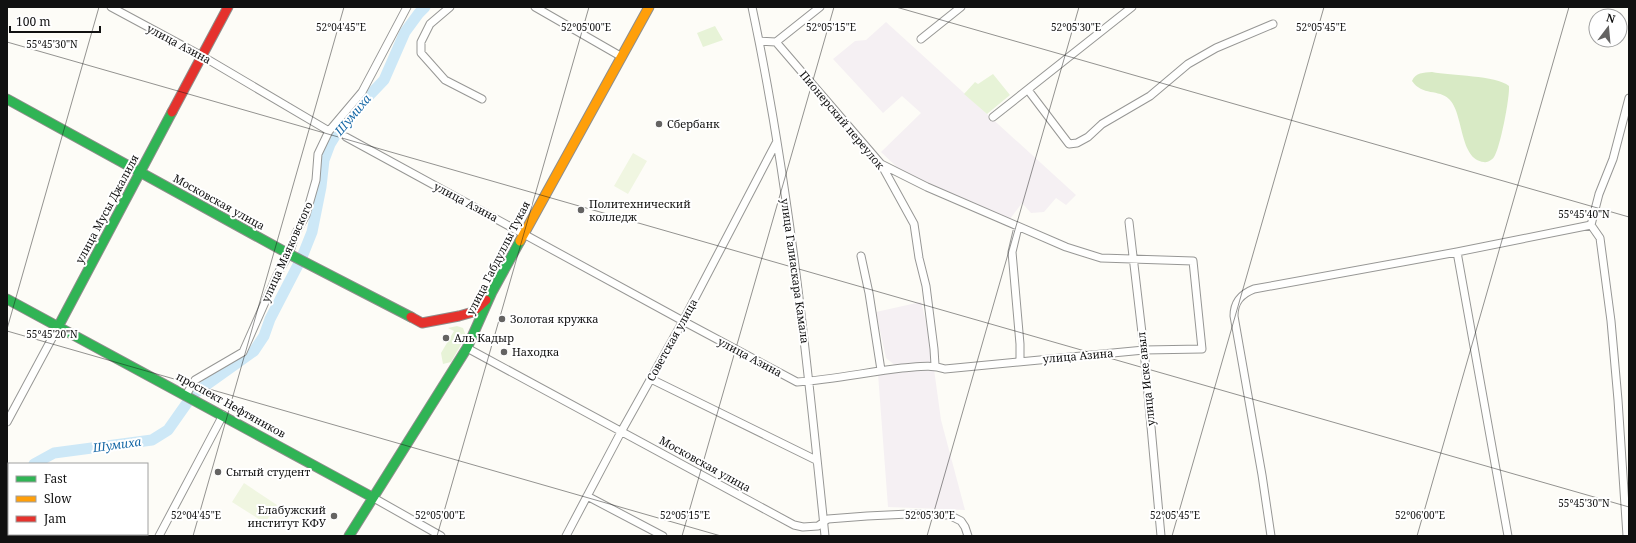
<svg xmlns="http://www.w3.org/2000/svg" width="1636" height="543" viewBox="0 0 1636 543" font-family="'Noto Serif',serif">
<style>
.industrial{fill:#f5f0f3}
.green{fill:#e7f3d7}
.forest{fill:#d8eac5}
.pitch{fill:#f0f6e1}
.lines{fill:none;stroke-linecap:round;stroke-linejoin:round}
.river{stroke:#cde8f7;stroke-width:11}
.street-casing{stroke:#979795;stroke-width:9}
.fast-casing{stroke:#8e8d8b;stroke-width:11}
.slow-casing{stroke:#8e8d8b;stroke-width:11}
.jam-casing{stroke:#8e8d8b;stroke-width:11}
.street{stroke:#fffffe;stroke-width:7}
.fast{stroke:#30b455;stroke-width:9}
.slow{stroke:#ff9f0a;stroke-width:9}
.jam{stroke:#e5322d;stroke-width:9}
.ticks{fill:none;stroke:#111;stroke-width:1;stroke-opacity:0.45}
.poi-dot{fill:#646362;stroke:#fff;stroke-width:1.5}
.labels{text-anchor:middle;stroke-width:4;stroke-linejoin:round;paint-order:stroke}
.street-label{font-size:11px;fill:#111;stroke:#fff}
.poi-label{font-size:11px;fill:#111;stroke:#fff;text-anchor:start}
.water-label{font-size:12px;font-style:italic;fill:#1768a6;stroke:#fff}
.ticks-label{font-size:10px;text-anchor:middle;fill:#111;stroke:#fff;stroke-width:4;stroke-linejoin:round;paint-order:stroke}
</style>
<rect width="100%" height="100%" fill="#fdfcf7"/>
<path class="industrial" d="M886,22L908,42L1076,195L1066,205L1056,198L1044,212L1031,213L1022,203L1010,219L962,201L902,172L881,152L921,113L902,96L883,113L833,59L855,41L866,40Z
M921,302L929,334L932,362L896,366L886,358L876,312Z
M934,369L941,420L965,510L888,507L878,374Z"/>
<path class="green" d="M715,26L723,40L703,47L697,33Z
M993,74L1010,95L987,114L964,94L975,82L978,84Z
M457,326L463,328L466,336L451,362L443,364L441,353L454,331L448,328Z"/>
<path class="forest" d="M1432,72C1451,76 1496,75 1509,86C1510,97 1500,149 1494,157C1492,160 1487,163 1484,162C1459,160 1464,113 1449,99C1439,89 1422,96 1412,81C1416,72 1423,73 1432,72Z"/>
<path class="pitch" d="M633,153L647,161L628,194L614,186Z
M244,483L277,505L265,523L232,502Z"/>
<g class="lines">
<path class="river" d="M302,257L312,232L321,187L324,160L330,144L343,123L384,80L405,32L419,13L425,7
M195,393L254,351L264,336L270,319L299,263
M34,464L54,453L152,440L168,430L187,403"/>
<defs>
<path id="street" d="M111,7L202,56L329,131
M450,7L430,24L421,42V53L445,80L482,99
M535,7L622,57
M752,7C789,181 807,359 825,536
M921,39L961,7
M759,41L776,42L820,7
M776,42L881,164L914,224L919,258L926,286L934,349L935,365
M1028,90L1069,144L1077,143L1088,137L1102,124L1150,96L1188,64L1216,48L1273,24
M993,117L1132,7
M346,137L683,321L797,382C832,380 867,372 902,368C917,367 931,364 945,369L1144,350L1202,349L1193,261L1101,258L1066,247L927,187L881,164
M1129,222L1144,350L1161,536
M1018,227L1012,252L1020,344V361
M1457,252L1508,536
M861,256L869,293L881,370
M467,348L794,525L803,527L818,526L828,519L867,516L909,514L949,515L961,521L965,527L968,536
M651,379L816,460
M186,395L195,380L243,352L277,275L289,254L296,233L306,215L316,180L318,154L329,131L362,92L407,7
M7,422L58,327
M587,496L663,536
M372,497L441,536
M159,536L223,415
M566,536L621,432L683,321L776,143
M1271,536L1262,475L1234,316C1234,302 1241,294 1254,289L1457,252L1591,225
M1627,536L1618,400L1611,321L1600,238L1591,225L1599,194L1613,159L1629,98"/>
<path id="fast" d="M7,99L289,254L411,317
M7,299L372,497
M58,327L172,112
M349,536L467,348L492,292L520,241"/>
<path id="slow" d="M520,241L649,7
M66,534L69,536"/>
<path id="jam" d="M172,112L228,7
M411,317L422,323L459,316L473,312L486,300
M7,502L9,503"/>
</defs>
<use href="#street" class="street-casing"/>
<use href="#fast" class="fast-casing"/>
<use href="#slow" class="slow-casing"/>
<use href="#jam" class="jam-casing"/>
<use href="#street" class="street"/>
<use href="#fast" class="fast"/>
<use href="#slow" class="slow"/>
<use href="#jam" class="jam"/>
</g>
<path class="ticks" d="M896,7L1629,217M7,42L1629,507M7,329L99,7M7,331L721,536M193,536L344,7M437,536L589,7M682,536L834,7M927,536L1079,7M1172,536L1324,7M1417,536L1569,7"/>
<g class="poi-dot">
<circle cx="659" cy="124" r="4"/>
<circle cx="581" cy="210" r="4"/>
<circle cx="502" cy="319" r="4"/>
<circle cx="446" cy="338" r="4"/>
<circle cx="504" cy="352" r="4"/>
<circle cx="218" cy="472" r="4"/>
<circle cx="334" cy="516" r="4"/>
</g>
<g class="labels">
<g class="street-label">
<text transform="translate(179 44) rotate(28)" y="4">улица Азина</text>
<text transform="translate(842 120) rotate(50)" y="4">Пионерский переулок</text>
<text transform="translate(219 202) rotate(29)" y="4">Московская улица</text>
<text transform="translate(466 202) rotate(28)" y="4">улица Азина</text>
<text transform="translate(107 209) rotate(-62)" y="4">улица Мусы Джалиля</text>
<text transform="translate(287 252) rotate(-66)" y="4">улица Маяковского</text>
<text transform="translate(498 258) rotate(-63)" y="4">улица Габдуллы Тукая</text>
<text transform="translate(795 271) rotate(82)" y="4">улица Галиаскара Камала</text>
<text transform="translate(672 340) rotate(-61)" y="4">Советская улица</text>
<text transform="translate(1078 356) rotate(-5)" y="4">улица Азина</text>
<text transform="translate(750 357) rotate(28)" y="4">улица Азина</text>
<text transform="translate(1146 379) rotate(-96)" y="4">улица Иске авыл</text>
<text transform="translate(231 405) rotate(29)" y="4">проспект Нефтяников</text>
<text transform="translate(705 464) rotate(29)" y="4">Московская улица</text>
</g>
<g class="poi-label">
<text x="667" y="128">Сбербанк</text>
<text x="589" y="208">Политехнический<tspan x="589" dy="13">колледж</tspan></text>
<text x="510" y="323">Золотая кружка</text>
<text x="454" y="342">Аль Кадыр</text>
<text x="512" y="356">Находка</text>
<text x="226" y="476">Сытый студент</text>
<text x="326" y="514" text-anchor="end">Елабужский<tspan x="326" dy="13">институт КФУ</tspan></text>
</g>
<g class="water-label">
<text transform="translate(353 115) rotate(-50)" y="4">Шумиха</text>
<text transform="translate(117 445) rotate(-8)" y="4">Шумиха</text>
</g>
</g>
<g class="ticks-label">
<text x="341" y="31">52°04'45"E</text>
<text x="586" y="31">52°05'00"E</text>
<text x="831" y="31">52°05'15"E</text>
<text x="1076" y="31">52°05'30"E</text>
<text x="1321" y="31">52°05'45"E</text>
<text x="52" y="48">55°45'30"N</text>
<text x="1584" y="218">55°45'40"N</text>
<text x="52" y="338">55°45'20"N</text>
<text x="1584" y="507">55°45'30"N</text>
<text x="196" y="519">52°04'45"E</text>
<text x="440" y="519">52°05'00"E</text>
<text x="685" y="519">52°05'15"E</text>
<text x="930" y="519">52°05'30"E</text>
<text x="1175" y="519">52°05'45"E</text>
<text x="1420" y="519">52°06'00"E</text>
</g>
<rect width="1636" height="543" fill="none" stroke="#111111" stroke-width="16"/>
<rect x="8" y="463" width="140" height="72" fill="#ffffff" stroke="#a0a0a0"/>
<rect x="16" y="476" width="20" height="6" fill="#30b455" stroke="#a0a0a0"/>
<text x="44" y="483" font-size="12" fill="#111111">Fast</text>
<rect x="16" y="496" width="20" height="6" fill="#ff9f0a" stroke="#a0a0a0"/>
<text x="44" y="503" font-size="12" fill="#111111">Slow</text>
<rect x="16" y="516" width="20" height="6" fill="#e5322d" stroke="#a0a0a0"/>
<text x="44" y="523" font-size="12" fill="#111111">Jam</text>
<g transform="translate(1608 28) rotate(16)"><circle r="19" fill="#ffffff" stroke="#a0a0a0"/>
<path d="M0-3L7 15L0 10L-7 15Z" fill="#646362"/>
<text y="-6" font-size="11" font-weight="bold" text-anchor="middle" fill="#111111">N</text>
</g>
<path d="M10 26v6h90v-6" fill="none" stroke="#111111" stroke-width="2"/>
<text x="16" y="26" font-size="12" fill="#111111" stroke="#ffffff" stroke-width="3" paint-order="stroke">100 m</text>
</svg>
